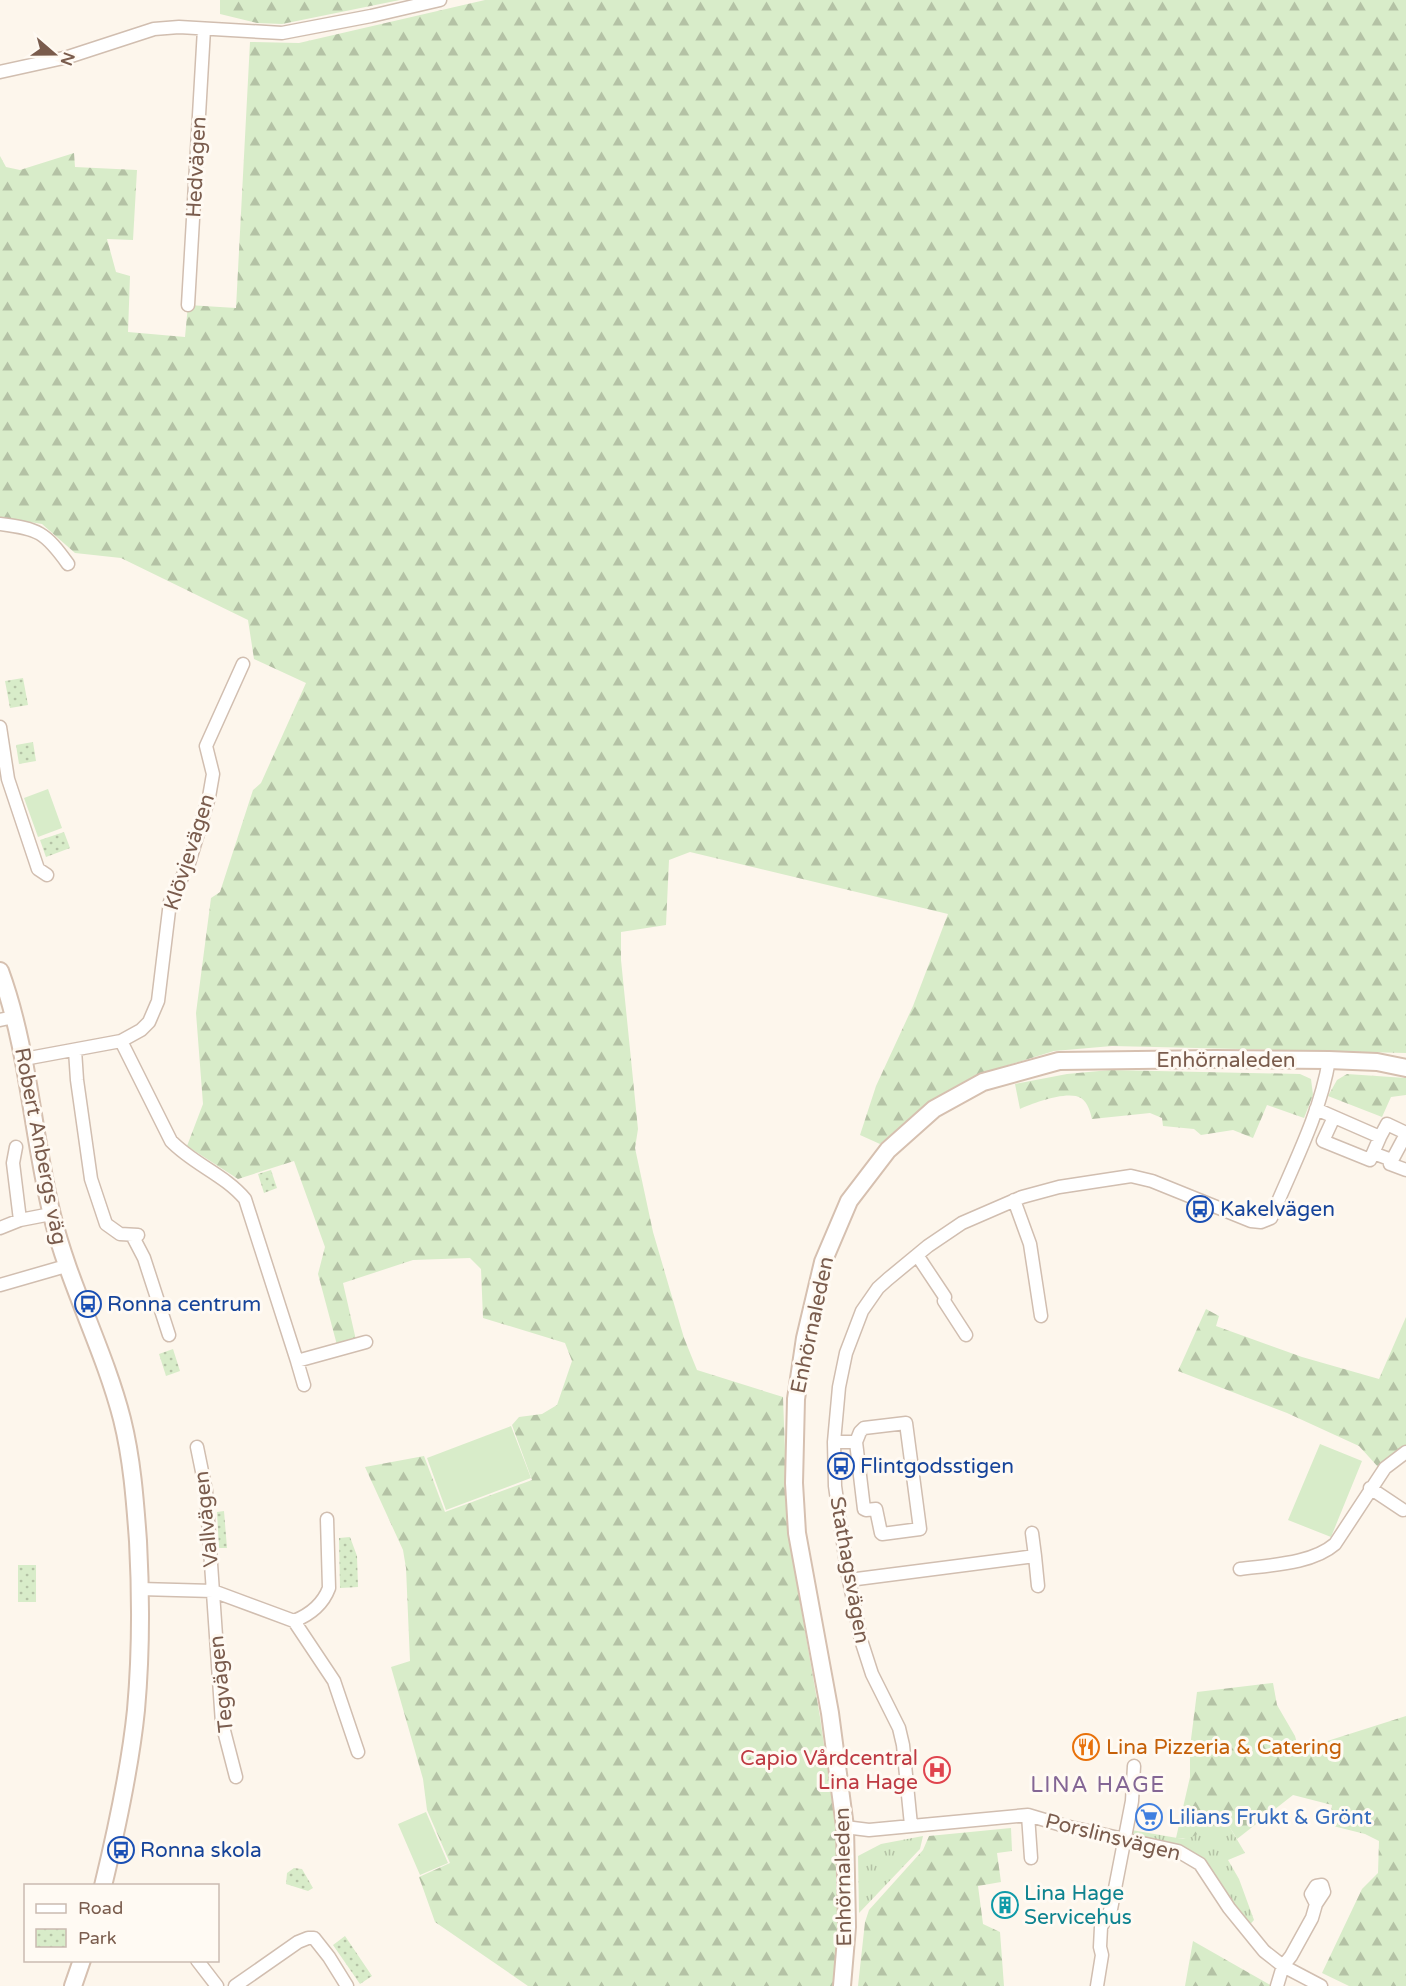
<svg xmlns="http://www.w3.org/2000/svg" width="1406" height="1986" viewBox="0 0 1406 1986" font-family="'Varela Round',sans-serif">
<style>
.grass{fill:url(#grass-tufts)}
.forest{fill:url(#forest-firs)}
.park{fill:url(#park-dots)}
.pitch{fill:#d8ecc9}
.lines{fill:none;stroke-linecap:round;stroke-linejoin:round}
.street-casing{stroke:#d1beb0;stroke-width:15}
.secondary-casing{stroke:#d6c0b0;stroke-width:20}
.street{stroke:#fff;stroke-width:12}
.secondary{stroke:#fff;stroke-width:16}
.labels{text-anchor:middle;stroke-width:6;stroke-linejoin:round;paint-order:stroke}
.street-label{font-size:21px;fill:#7a5c4d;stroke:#fffaf3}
.transit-label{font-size:21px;fill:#164399;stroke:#fffaf3;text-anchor:start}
.food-label{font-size:21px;fill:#c56008;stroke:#fffaf3;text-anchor:start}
.health-label{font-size:21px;fill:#be3a42;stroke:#fffaf3;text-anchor:end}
.shop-label{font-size:21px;fill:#366cbe;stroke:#fffaf3;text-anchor:start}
.culture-label{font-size:21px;fill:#0d838f;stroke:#fffaf3;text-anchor:start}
.neighbourhood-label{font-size:22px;letter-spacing:1.5px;fill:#846695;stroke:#fffaf3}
</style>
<defs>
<pattern id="grass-tufts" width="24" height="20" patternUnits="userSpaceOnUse" patternTransform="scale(1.5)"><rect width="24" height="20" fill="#d8ecc9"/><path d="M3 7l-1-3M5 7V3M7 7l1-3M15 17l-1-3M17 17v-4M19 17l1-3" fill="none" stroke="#b4c2a5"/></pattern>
<pattern id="forest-firs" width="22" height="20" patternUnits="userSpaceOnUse" patternTransform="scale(1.5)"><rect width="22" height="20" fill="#d8ecc9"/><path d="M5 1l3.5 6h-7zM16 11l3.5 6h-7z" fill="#b4c2a5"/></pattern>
<pattern id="park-dots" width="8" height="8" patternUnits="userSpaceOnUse" patternTransform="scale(1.5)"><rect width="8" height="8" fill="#d8ecc9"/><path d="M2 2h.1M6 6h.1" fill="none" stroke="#b4c2a5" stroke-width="1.8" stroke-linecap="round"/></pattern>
</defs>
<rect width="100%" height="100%" fill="#fdf6ec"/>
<path class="grass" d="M1219,1809L1245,1853L1228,1860L1239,1879L1254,1920L1245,1930L1200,1864L1132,1841L1126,1829L1183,1839L1197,1834L1215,1817Z
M923,1836L920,1849L859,1913L858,1856L881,1844Z"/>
<path class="forest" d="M220,0H400L282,24L257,23L220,14Z
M485,0H1406V1053L1112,1046L1054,1051L976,1075L929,1101L880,1144L860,1135L876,1086L913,1006L948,914L690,852L669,860L666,925L621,932V960L638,1129L635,1148L653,1232L684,1338L697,1370L783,1397L788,1533L820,1717L836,1829L838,1928L833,1986H528L435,1922L419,1877L450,1863L427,1810L423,1779L391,1667L410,1661L406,1568L403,1550L365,1467L424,1456L445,1512L532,1480L512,1425L519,1417L542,1414L557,1405L572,1361L565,1343L483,1318L481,1269L470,1258L413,1260L343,1283L356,1340L337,1345L318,1274L325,1247L294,1161L238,1179L187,1146L203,1104L196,1013L211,898L220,892L253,790L261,783L306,683L254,659L248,620L121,558L75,553L42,524L0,517V156L6,167L20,170L74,153L75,167L137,170L133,240L107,239L116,272L130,276L128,332L185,337L188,305L236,308L250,42L299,43Z
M1110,1070L1300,1074L1311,1079L1313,1095L1304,1118L1267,1105L1253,1138L1233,1130L1201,1135L1194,1129L1163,1126L1162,1118L1150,1113L1092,1119C1090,1111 1088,1103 1081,1098C1068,1090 1033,1103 1020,1109L1015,1084L1067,1074Z
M1347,1074L1406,1078V1095L1391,1097L1382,1117L1328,1096L1337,1080Z
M1206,1309L1219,1316L1216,1326L1302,1357L1379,1379L1406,1317V1446L1379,1468L1359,1446L1287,1413L1178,1371Z
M1273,1683L1277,1705L1295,1736L1299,1750L1406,1716V1986H1349L1322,1973L1362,1889L1378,1873L1379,1841L1365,1834L1329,1825L1332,1805L1293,1795L1237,1839L1219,1810C1211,1826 1195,1842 1176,1838L1190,1777V1747L1197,1692Z
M1011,1828L1012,1851L997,1853L1001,1882L978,1886L983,1924L1000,1932L1004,1986H858L865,1922L869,1910L923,1850L929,1836Z
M1193,1941L1272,1986H1185Z"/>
<path class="park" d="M23,678L28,705L10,708L5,681Z
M33,742L36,761L19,764L16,745Z
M64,832L70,848L46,857L40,840Z
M271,1170L277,1188L264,1193L258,1174Z
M173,1349L180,1371L166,1376L159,1354Z
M224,1511L227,1548H219L217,1512Z
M350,1537L357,1556L358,1587L340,1588L339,1538Z
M18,1565H36V1602H18Z
M294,1868L302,1869L313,1888L308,1891L286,1884L287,1873Z
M345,1936L372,1976L360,1984L333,1945Z"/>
<path class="pitch" d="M48,789L62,828L38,837L24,798Z
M511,1426L531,1478L446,1510L427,1458Z
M1320,1444L1362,1461L1331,1537L1288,1520Z
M426,1812L448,1863L420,1875L398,1824Z"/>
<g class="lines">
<defs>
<path id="street" d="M0,72L68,57L154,29L179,27L282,33L371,16L440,0
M188,305L204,29
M0,524C39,529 45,532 68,564
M0,727L8,779L38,869L47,875
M0,1020L14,1017
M121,1041L171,1141C193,1164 225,1175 245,1199L297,1361L366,1342
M75,1050L77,1080L91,1179L106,1224L120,1234L138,1235
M24,1059L121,1041L141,1030L149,1022L158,1001L170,902L189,863L209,797L213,774L206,746L243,664
M1316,1109L1380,1137L1370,1160L1323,1141L1334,1117
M1380,1137L1387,1124L1406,1133
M16,1147L13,1163L20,1220
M1373,1153L1389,1159L1390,1164L1406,1170
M1390,1164L1406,1134
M1014,1200L1030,1244L1041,1316
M0,1228L20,1220L51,1214
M132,1235L144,1258L169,1335
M917,1255L945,1297L944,1301L966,1335
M0,1285L66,1266
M297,1361L304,1385
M834,1442H856L864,1509L866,1510L876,1509L881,1533L882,1534L920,1529L906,1423L864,1428L860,1432L856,1442
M197,1447L206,1491L222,1723L236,1777
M1370,1488L1403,1510
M1032,1533L1035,1556
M1240,1569C1270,1565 1312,1564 1335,1544L1385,1468L1406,1452
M849,1580L1035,1556L1038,1586
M140,1589L213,1591L294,1621L334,1681L358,1752
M294,1621C309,1615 323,1604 329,1588L327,1519
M1028,1815L1031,1858
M911,1825L903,1745L899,1728L872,1674L861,1640L847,1570L835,1486L834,1442L839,1387L846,1353L862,1311L878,1288L888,1279L928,1246L962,1223L1022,1197L1059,1187L1131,1176L1152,1181L1251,1221L1261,1222L1271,1218C1292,1167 1320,1115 1329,1060
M845,1827L869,1830L1028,1815L1065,1826L1178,1851L1200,1864L1229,1908L1264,1951L1283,1966L1321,1986
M197,1960L217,1986
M235,1986L298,1942L308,1938H314L329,1957L347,1986
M1097,1986L1102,1955L1100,1947L1101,1927L1111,1909L1132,1801L1134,1766
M1277,1986L1283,1966L1291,1956L1312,1918L1316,1904L1324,1892L1322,1885L1316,1886L1311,1894L1316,1904"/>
<path id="secondary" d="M0,971C29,1050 32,1134 52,1215C69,1285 104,1349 122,1419C132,1459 135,1500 138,1541C141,1597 141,1654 136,1710C130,1769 117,1828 103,1886
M73,1986L82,1960
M842,1986L847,1927L845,1827L830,1713L797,1533L794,1483L796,1399L805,1338L823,1262L849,1201L888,1150L934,1109L983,1082L1059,1061L1215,1059L1329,1060L1377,1062L1406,1068"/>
</defs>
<use href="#street" class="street-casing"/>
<use href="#secondary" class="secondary-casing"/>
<use href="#street" class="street"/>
<use href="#secondary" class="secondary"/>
</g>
<defs>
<symbol id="bus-ring" viewBox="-11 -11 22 22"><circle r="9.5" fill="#fffaf3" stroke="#1a4fb4" stroke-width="1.5"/><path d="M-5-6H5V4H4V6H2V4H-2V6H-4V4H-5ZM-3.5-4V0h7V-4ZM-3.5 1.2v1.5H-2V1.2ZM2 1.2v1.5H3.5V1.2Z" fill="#1a4fb4"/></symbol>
<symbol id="restaurant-ring" viewBox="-11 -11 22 22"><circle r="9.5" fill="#fffaf3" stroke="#e8710a" stroke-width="1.5"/><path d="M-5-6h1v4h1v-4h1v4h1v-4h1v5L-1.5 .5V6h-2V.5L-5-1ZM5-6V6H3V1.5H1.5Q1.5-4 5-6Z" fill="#e8710a"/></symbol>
<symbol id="hospital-ring" viewBox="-11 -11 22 22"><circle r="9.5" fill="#fffaf3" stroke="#e0444e" stroke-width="1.5"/><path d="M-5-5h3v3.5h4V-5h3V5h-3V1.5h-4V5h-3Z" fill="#e0444e"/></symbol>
<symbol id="supermarket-ring" viewBox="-11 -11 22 22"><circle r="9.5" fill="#fffaf3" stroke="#3f7fe0" stroke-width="1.5"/><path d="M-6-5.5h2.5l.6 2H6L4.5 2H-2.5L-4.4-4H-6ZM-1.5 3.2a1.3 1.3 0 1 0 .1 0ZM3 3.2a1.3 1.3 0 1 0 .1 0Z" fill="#3f7fe0"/></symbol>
<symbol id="building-ring" viewBox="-11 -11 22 22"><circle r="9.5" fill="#fffaf3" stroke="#0f9aa8" stroke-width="1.5"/><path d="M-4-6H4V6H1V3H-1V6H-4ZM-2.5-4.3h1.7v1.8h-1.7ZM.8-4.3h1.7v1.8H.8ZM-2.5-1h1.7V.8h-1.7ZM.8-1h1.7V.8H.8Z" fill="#0f9aa8"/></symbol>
</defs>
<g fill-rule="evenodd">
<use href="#bus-ring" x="1185" y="1194" width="30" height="30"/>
<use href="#bus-ring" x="73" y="1289" width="30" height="30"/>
<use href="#bus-ring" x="826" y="1451" width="30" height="30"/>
<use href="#restaurant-ring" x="1071" y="1732" width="30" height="30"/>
<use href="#hospital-ring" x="922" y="1755" width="30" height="30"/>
<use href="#supermarket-ring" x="1134" y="1802" width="30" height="30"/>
<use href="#bus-ring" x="106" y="1835" width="30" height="30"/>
<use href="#building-ring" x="990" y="1890" width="30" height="30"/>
</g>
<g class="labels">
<g class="street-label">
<text transform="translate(196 167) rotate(-87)" y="7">Hedvägen</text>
<text transform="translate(189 852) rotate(-72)" y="7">Klövjevägen</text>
<text x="1226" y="1067">Enhörnaleden</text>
<text transform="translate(41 1146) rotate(79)" y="7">Robert Anbergs väg</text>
<text transform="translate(812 1325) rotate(-78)" y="7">Enhörnaleden</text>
<text transform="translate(206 1519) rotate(-96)" y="7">Vallvägen</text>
<text transform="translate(850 1570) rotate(80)" y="7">Stathagsvägen</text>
<text transform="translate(221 1684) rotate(-96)" y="7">Tegvägen</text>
<text transform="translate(1113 1837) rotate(14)" y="7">Porslinsvägen</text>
<text transform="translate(843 1877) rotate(-91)" y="7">Enhörnaleden</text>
</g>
<g class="transit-label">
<text x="1220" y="1216">Kakelvägen</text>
<text x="107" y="1311">Ronna centrum</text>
<text x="860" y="1473">Flintgodsstigen</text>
<text x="140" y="1857">Ronna skola</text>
</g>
<g class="food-label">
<text x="1106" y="1754">Lina Pizzeria &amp; Catering</text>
</g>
<g class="health-label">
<text x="918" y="1765">Capio Vårdcentral<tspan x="918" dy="24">Lina Hage</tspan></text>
</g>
<g class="shop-label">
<text x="1168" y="1824">Lilians Frukt &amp; Grönt</text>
</g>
<g class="culture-label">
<text x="1024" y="1900">Lina Hage<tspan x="1024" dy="24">Servicehus</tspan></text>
</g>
<g class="neighbourhood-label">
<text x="1098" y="1792">LINA HAGE</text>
</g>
</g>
<rect x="24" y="1884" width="195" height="78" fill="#fffaf3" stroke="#cabbb1" stroke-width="1.5"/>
<rect x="36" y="1904" width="30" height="9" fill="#ffffff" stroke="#cabbb1" stroke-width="1.5"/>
<text x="78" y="1914" font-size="18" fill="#7a5c4d">Road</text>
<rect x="36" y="1929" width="30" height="18" fill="url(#park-dots)" stroke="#cabbb1" stroke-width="1.5"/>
<text x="78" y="1944" font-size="18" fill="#7a5c4d">Park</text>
<g transform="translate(54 54) rotate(110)" stroke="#fffaf3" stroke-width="4.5" paint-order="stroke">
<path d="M0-4.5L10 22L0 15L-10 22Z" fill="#7a5c4d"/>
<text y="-9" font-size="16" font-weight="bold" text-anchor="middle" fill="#7a5c4d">N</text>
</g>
</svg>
